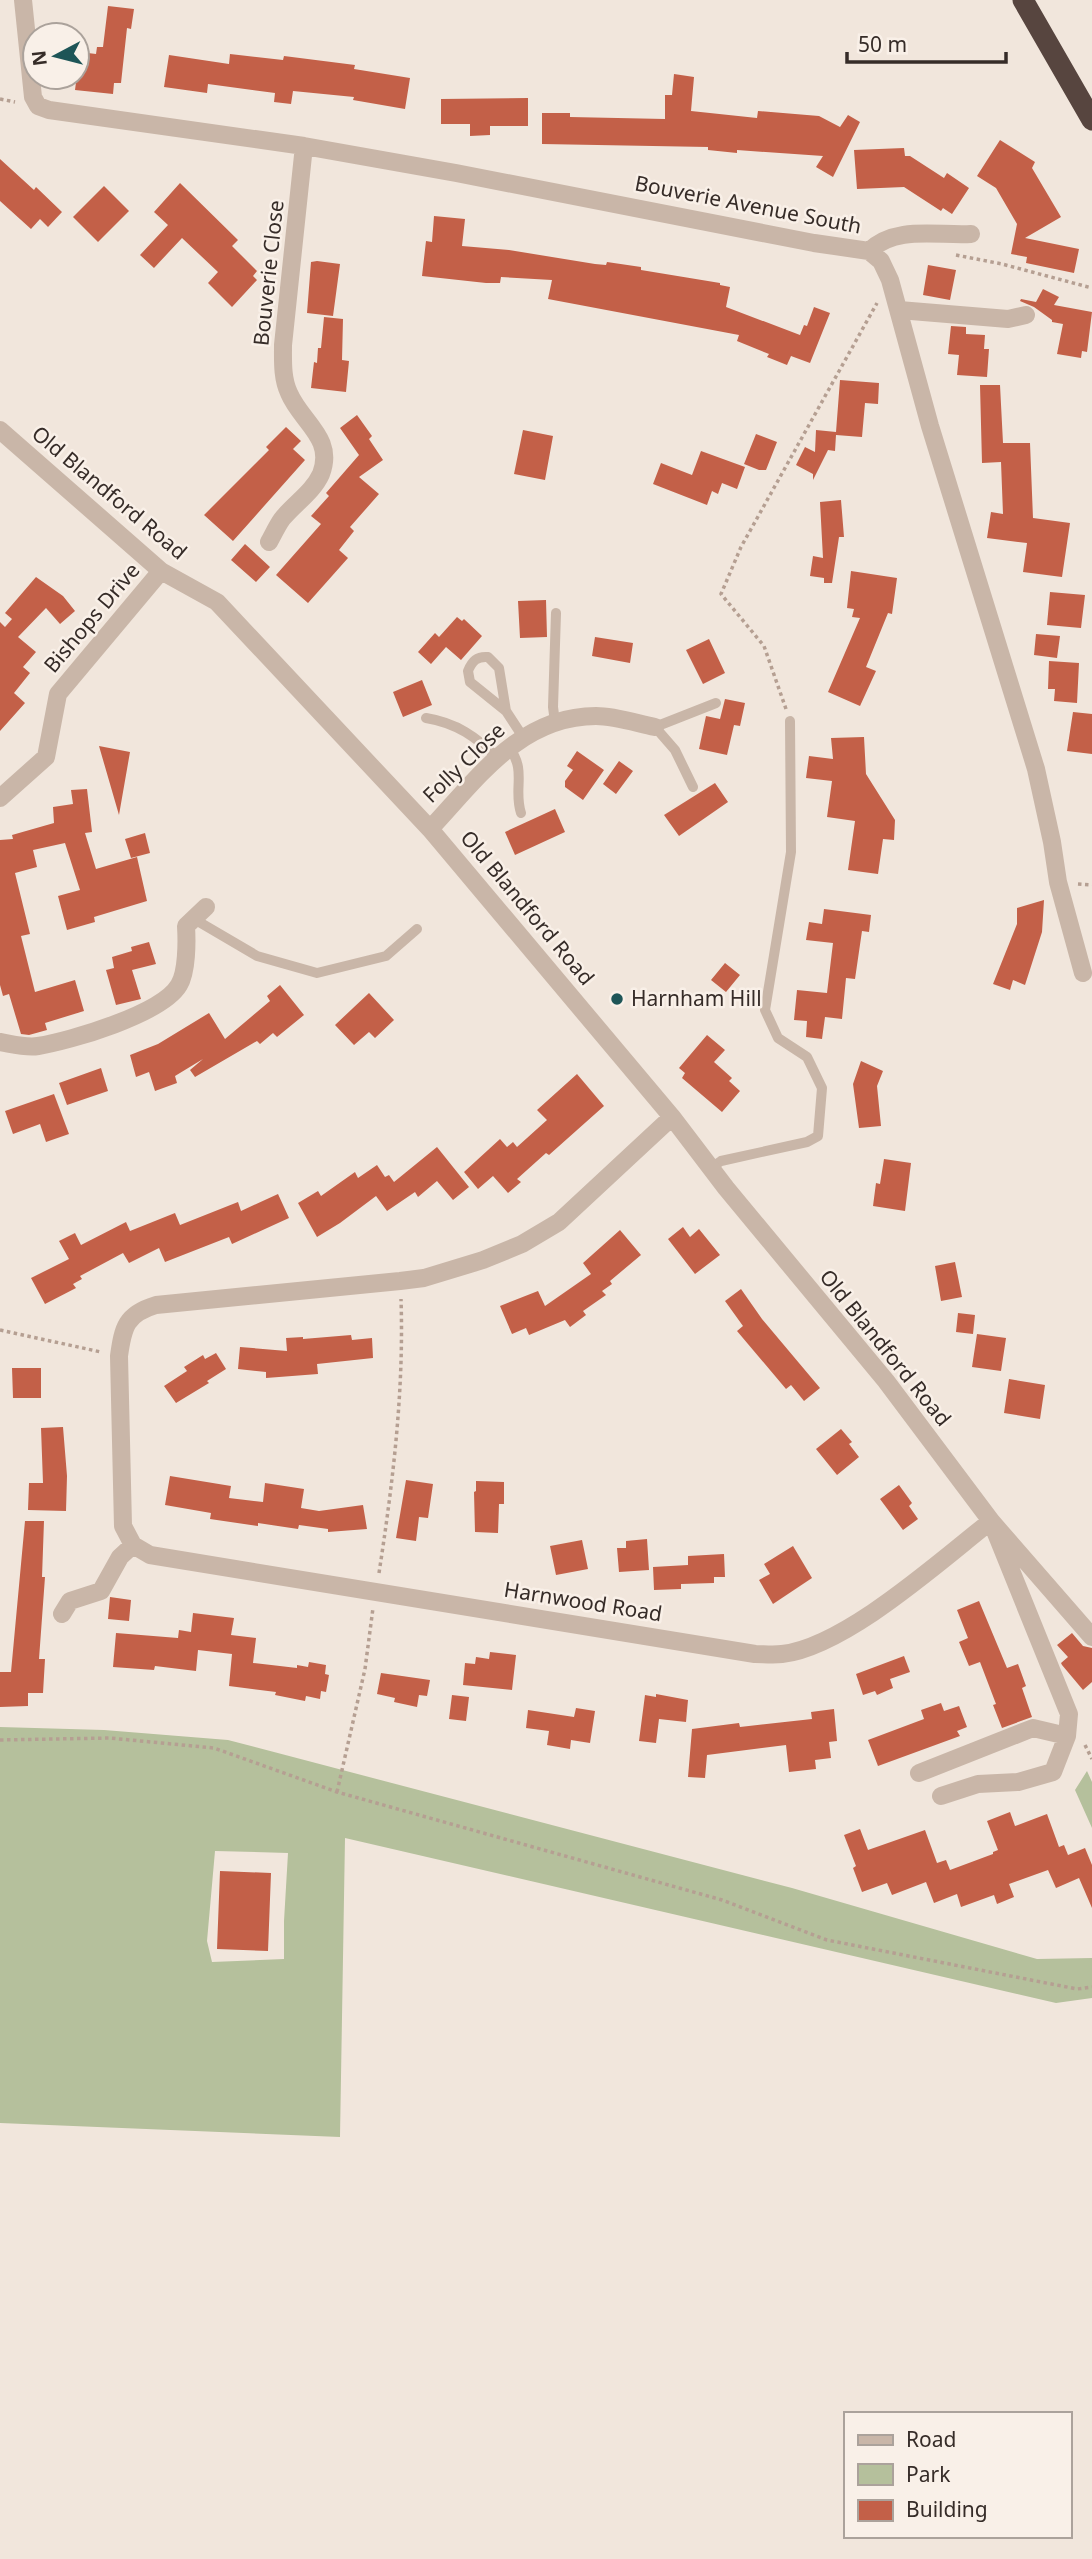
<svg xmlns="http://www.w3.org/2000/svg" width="1092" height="2559" viewBox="0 0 1092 2559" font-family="'Noto Sans',sans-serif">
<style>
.green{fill:#b5c09c;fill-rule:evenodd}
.building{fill:#c36048}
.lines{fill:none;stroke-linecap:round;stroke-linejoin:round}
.path{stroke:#b59f92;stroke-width:3.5;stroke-dasharray:3.5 3.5;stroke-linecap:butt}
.lane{stroke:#c9b6a8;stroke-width:10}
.street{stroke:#c9b6a8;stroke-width:18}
.highway{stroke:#57453f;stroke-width:21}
.poi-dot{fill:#1e5557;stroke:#f9f0e8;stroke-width:2.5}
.labels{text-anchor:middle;stroke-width:5;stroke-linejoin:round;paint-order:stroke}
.street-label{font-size:21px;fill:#362c28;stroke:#f9f0e8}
.poi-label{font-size:21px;fill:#362c28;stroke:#f9f0e8;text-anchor:start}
</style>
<rect width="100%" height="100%" fill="#f1e6dc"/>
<path class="green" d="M0,1727L104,1730L228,1740L792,1888L1037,1959L1092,1958V1998L1056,2003L345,1838L340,2137L0,2123ZM215,1851L288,1853L284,1921V1959L212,1962L207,1941Z
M1087,1771L1092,1782V1828L1075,1790Z"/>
<path class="building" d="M108,6L134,9L131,29L127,28L121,83H114L113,94L75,90L80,52L96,54L97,47H103Z
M230,54L283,60L284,56L355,65L354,69L410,78L405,109L353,100L354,97L293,91L291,104L274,102L275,93L208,84L207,93L164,87L169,55L229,64Z
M674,74L694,77L691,111L757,118L758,111L819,116L840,127L848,115L860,122L833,177L816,167L823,156L737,150V153L708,150V147L542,144V113H570V117L665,119V95H672Z
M528,98V126H490V135L470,136V124H441V99Z
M1000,140L1035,162L1032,168L1061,217L1025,238L1079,249L1074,273L1026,263L1027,257L1011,254L1017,224L996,188L977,176Z
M904,148L905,156H910L944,178L947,173L969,188L952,214L943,208L941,211L904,187L857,189L854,150Z
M0,159L34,190L36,187L62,212L48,227L40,219L31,229L0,201Z
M180,183L238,240L232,246L257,271L253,276L257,280L232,307L208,283L218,272L182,238L154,268L140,255L168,225L154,212Z
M104,186L129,211L98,242L73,217Z
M434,216L465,219L462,246L509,250L595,264L606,265L607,262L641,267V270L720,283V285L730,287L726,307L800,335L804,325L807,326L814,307L830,313L810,363L791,356L787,365L767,357L769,354L737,341L739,335L548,299L552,280L501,277L500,283H486L422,276L426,241L432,242Z
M317,261L340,264L333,316L307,313L311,262Z
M928,265L956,270L950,300L923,295Z
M1043,289L1059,297L1054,305L1092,312L1087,352L1082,351L1081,358L1057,354L1063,324L1052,322V320L1034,307L1020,301L1021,299L1036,302Z
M324,317L343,319L342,360L349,361L346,392L311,388L314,362L317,363L318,348H321Z
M951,326L966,327V334L985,335L984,349H989L987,377L957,375L959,355L948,354Z
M840,380L879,383L878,404L865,403L862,437L836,435L835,451L828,450L813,480V474L796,465L805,447L815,452L816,430L836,432Z
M980,385H1000L1003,443H1030L1033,518L1070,523L1062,577L1023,572L1027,543L987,538L991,512L1003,514L1001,462L982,463Z
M357,415L372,436L369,439L383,460L359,477L379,494L350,527L354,531L339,550L348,558L308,603L276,575L321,524L311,516L329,496L326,493L359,455L340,428Z
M286,427L301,441L293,449L305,460L233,541L204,515L269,450L266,447Z
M523,430L553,436L545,480L514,474Z
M756,434L777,442L766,470H759L744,464Z
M701,451L745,467L737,489L722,483L718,494L712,491L707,505L653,484L661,463L692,475Z
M841,500L844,537H839L832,583H824V578L810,576L813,556L823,558L820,502Z
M245,544L270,567L256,582L231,560Z
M851,571L897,578L892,614L888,613L866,667L876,671L860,706L828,692L860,618L852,617L854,609L847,608Z
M36,577L63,596L75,611L60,624L46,608L18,637L36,652L23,667L30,673L14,693L25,703L0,731V622L5,627L12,619L5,613Z
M1050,592L1085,595L1081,628L1047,625Z
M546,600L547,637L520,638L518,601Z
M457,617L462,621L464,619L482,636L461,660L446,647L431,664L418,652L435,633L439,637Z
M1036,634L1060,636L1057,658L1034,655Z
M595,637L633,643L630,663L592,656Z
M709,639L725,673L703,684L686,650Z
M1049,661L1079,663L1077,703L1054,701L1055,689H1048Z
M422,680L432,705L403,717L393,692Z
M725,699L745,703L740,726L734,725L727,755L699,749L706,716L720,719Z
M1073,712L1092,714V754L1067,751Z
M864,737L866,774L895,820L894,840L883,839L878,874L848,870L855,821L827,817L832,781L806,778L809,756L833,759L831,738Z
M99,746L130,752L119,815Z
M577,751L604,770L583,800L565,787V781L573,770L567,766Z
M619,761L633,771L616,794L603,784Z
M715,783L728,802L679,836L664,815Z
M87,789L92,832L85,833L96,869L137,857L147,901L94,917L95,922L67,930L58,896L80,890L65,843L33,850L37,867L15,873L30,934L21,936L35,992L75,980L84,1011L45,1023L47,1030L29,1035L21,1034L9,994L3,996L0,985V840L13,839L12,835L54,823L53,807L73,804L71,790Z
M555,809L565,832L515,855L505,832Z
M145,833L150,853L131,858L125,839Z
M1044,900L1042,932L1025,985L1013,980L1010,990L993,984L1017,924V908Z
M824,909L871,915L869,932L862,931L855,979L846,978L842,1019L825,1017L822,1039L806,1037L807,1021L794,1020L797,990L827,993L833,943L806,940L809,922L822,924Z
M149,942L156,964L132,970L141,999L116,1005L106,970L114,968L112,957L132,951L131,947Z
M725,963L740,975L726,992L711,980Z
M280,985L304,1015L277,1037L273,1033L260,1044L257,1041L195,1077L190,1070L203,1059L175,1076L177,1083L155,1091L149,1072L136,1077L130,1055L158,1044L209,1013L225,1039L270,1001L267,996Z
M369,993L394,1020L375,1038L369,1032L354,1045L335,1025Z
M707,1035L725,1050L714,1062L732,1078L729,1081L740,1091L722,1112L682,1078L685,1073L679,1068Z
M861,1061L883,1071L877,1086L881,1126L859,1128L853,1084Z
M101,1068L108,1091L67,1105L59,1083Z
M577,1074L604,1106L549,1155L546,1153L517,1179L521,1182L508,1193L493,1176L478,1189L464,1172L500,1139L507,1147L513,1142L517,1147L547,1120L537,1110Z
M54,1094L69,1134L46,1142L40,1124L13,1134L5,1111Z
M437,1147L469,1187L453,1200L437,1181L418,1197L415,1192L387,1211L376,1196L340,1223L317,1237L298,1203L318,1191L321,1196L355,1172L358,1178L377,1165L385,1177L389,1175L394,1182Z
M884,1159L911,1163L905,1211L873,1206L876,1183L880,1184Z
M278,1194L289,1218L232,1244L229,1237L165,1262L159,1248L129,1263L123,1253L80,1276L82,1279L73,1284L76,1288L45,1304L31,1278L69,1259L59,1241L75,1233L81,1245L126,1222L130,1231L175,1213L180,1225L238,1202L241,1211Z
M683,1227L690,1237L699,1229L720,1255L695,1274L668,1239Z
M620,1230L641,1255L610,1281L612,1284L602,1291L606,1295L583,1311L586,1315L570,1327L565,1320L529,1335L526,1328L512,1334L500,1306L538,1291L545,1306L591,1274L583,1263Z
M955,1262L962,1297L941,1301L935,1266Z
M741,1289L762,1319L820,1388L804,1401L791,1385L786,1389L737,1331L743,1326L725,1301Z
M958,1313L975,1315L973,1334L956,1332Z
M977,1334L1006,1338L1001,1371L972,1367Z
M351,1335L352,1340L372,1338L373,1358L317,1364L318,1374L266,1378V1372L238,1369L240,1347L287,1351L286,1338L303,1337V1339Z
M216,1353L226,1369L207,1381L209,1383L176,1403L164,1386L187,1371L184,1367L203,1355L205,1359Z
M12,1368H41V1398H13Z
M1009,1379L1045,1385L1040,1419L1004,1413Z
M63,1427L67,1476L66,1511L28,1510L29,1483H43L41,1428Z
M841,1429L852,1442L849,1444L859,1457L837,1475L816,1449Z
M170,1476L231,1486L229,1498L263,1502L265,1483L304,1489L301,1508L319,1511L363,1505L367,1529L328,1532V1529L299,1525L298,1529L258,1523V1526L210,1519L211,1513L165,1505Z
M406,1480L433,1484L428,1518L419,1517L416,1541L396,1538Z
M476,1481L504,1482V1504H499L498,1533L475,1532L474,1492L476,1491Z
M899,1485L912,1503L909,1506L918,1519L903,1530L880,1499Z
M25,1521H44L42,1577H45L39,1659H45L43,1693H28V1706L0,1707V1672H11Z
M647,1539L649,1570L619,1572L617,1548H626V1541Z
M582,1540L588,1569L556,1575L550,1546Z
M793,1546L812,1578L773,1604L759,1580L770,1574L764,1564Z
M724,1554L725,1577H714V1583L681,1584V1589L654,1590L653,1567L688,1565V1556Z
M110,1597L131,1600L129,1621L108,1619Z
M979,1601L1007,1668L1018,1664L1026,1686L1022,1688L1032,1717L1002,1728L993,1705L996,1704L980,1662L969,1666L959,1642L968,1638L957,1610Z
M193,1613L234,1618L231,1635L256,1638L253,1663L297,1668V1665L308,1667L309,1662L326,1665L325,1674L329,1675L326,1692L321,1691L320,1699L306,1696L305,1701L275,1695L276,1692L229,1686L232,1654L198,1650L196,1671L155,1666L154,1670L113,1667L116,1633L178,1638L179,1630L191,1632Z
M1072,1633L1083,1646L1092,1648V1682L1083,1690L1062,1665L1061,1663L1068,1657L1057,1645Z
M490,1652L516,1655L512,1690L463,1685L465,1663L475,1664L476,1657L489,1659Z
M904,1656L910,1672L890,1679L893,1688L877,1695L875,1691L863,1695L856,1674Z
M381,1673L430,1680L427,1696L419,1695L417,1707L394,1702L395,1698L377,1694Z
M656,1694L688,1700L686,1722L659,1719L656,1743L639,1741L645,1695L656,1697Z
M452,1695L469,1697L466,1721L449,1719Z
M941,1703L944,1711L959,1706L967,1727L957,1731L960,1736L878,1766L868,1740L924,1719L921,1710Z
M576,1708L595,1711L590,1743L571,1740L570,1749L547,1745L549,1731L526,1728L528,1710L574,1717Z
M834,1709L837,1741L829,1742L831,1758L815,1760L816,1769L789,1772L786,1745L707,1755L705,1778L688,1777L692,1729L739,1723L740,1727L812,1719L811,1712Z
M1010,1812L1015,1826L1047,1814L1059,1847L1064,1845L1068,1855L1085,1848L1092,1865V1908L1079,1878L1056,1888L1048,1870L1009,1884L1014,1897L997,1904L994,1895L961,1907L957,1894L934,1903L926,1882L892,1895L887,1883L862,1892L853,1868L856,1866L844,1835L860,1829L868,1850L925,1830L937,1863L946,1860L950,1870L993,1854V1852L998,1850L987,1821Z
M220,1871L271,1873L268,1951L217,1949Z"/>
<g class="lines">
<path class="path" d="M0,99L15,102
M956,255L1002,264L1092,288
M786,709L764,646L721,594L741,547L877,303
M1078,884L1092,885
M0,1330L101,1352
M379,1573C393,1482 404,1391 401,1299
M0,1740L109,1738L214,1748L337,1792L722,1900L827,1940L1077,1989L1092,1987
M1085,1745L1092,1759
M337,1792L365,1669L373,1608"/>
<path class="lane" d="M506,711L499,668L488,657C477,656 472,661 468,671L470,682L506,711L523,737
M426,718C457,723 476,737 498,758
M555,722L553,707L556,613
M509,748C527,770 513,789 521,813
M693,787L675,750L655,727L716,703
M194,919L257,956L317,973L386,956L417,929
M711,1168L721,1161L807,1142L818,1136L822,1088L807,1057L778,1038L765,1010L791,852L790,721"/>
<path class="street" d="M23,0L33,97L38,106L49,110L304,146L456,173L814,243L869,251L881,261L890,280L930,426L1036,769L1052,842L1058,882L1083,973
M869,251C896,225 937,236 971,234
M899,310L1008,319L1026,315
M0,430L161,571L217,602L430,829L672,1117L726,1188L886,1381L991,1521L1092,1637
M269,542C273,535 277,526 282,519C294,504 313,492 321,474C335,438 301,422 289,393C282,378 283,361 283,345L304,146
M0,798L46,757L58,694L161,571
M430,829C477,779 520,716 596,716C615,716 636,723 655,727
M0,1042C12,1044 26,1048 38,1046C70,1041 162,1014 179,985C187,972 187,942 186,926L206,907
M672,1117L559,1222L522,1244L483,1260L424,1278L400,1281L156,1305C126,1314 123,1327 119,1356L123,1526L133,1545L150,1555L755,1654C763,1654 773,1655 782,1654C845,1647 940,1561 991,1521L1069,1714L1067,1736L1053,1772L1018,1782L978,1784L941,1796
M62,1614L70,1601L101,1591L120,1557L133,1545
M919,1773L1033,1728L1067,1736"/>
<path class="highway" d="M1023,0L1092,120"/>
</g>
<circle class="poi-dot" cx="617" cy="999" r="7"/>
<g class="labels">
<g class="street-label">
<text transform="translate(748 205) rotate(11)" y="7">Bouverie Avenue South</text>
<text transform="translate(269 273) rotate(-84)" y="7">Bouverie Close</text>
<text transform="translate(109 493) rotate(40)" y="7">Old Blandford Road</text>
<text transform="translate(92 618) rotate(-50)" y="7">Bishops Drive</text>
<text transform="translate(464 763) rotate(-44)" y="7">Folly Close</text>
<text transform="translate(527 908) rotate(50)" y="7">Old Blandford Road</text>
<text transform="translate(885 1348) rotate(51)" y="7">Old Blandford Road</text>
<text transform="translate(583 1602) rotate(9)" y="7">Harnwood Road</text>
</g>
<g class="poi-label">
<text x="631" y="1006">Harnham Hill</text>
</g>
</g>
<rect x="844" y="2412" width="228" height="126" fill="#f9f0e8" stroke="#aba29b" stroke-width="2"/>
<rect x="858" y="2435" width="35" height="10" fill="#c9b6a8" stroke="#aba29b" stroke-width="2"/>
<text x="906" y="2447" font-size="21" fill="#362c28">Road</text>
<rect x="858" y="2464" width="35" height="21" fill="#b5c09c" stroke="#aba29b" stroke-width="2"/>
<text x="906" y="2482" font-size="21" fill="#362c28">Park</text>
<rect x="858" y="2500" width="35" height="21" fill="#c36048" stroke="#aba29b" stroke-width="2"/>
<text x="906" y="2517" font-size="21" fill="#362c28">Building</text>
<g transform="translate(56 56) rotate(263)"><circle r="33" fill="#f9f0e8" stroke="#aba29b" stroke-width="2"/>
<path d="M0-5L12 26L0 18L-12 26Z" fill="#1e5557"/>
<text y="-10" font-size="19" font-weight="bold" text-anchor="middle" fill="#362c28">N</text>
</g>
<path d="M847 52v10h159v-10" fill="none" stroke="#362c28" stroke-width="3.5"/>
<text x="858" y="52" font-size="21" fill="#362c28" stroke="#f9f0e8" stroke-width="5" paint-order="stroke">50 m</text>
</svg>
